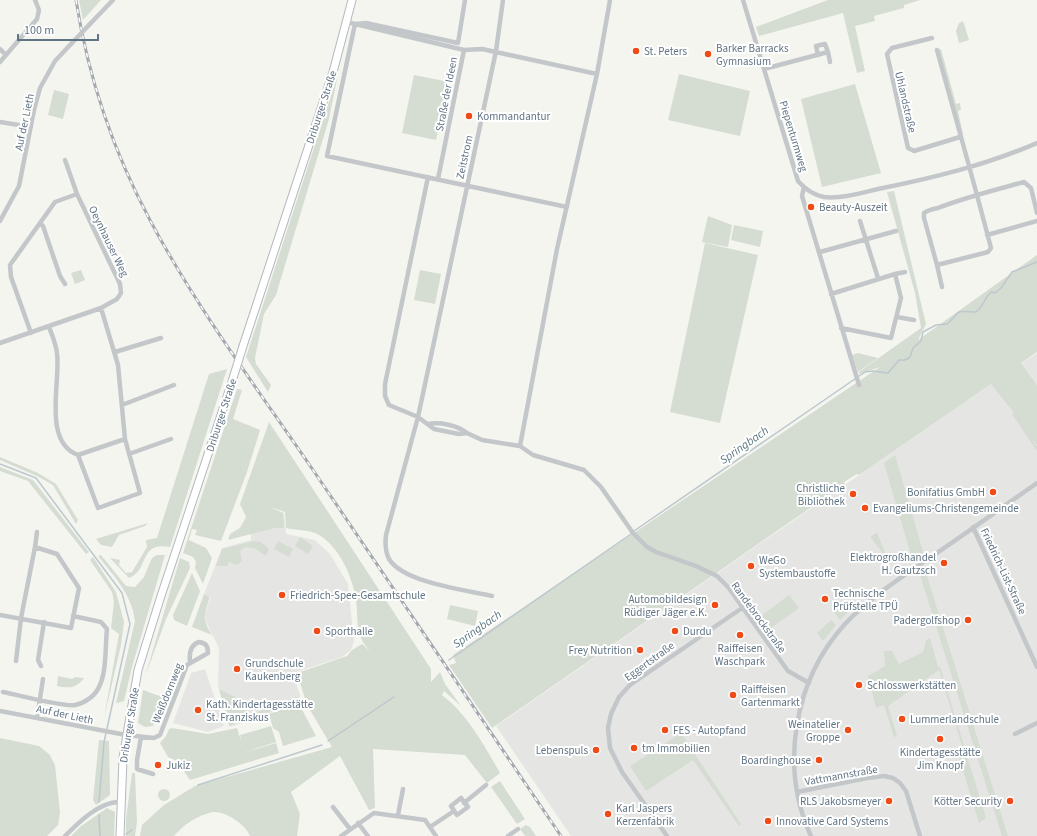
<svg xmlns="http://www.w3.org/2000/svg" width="1037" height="836" viewBox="0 0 1037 836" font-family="'Source Sans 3',sans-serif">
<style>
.built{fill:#e5e6e4;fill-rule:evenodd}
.green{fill:#d5dcd1}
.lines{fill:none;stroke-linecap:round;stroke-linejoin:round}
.stream{stroke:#bcc8cd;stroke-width:1.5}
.secondary-casing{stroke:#b3b9bd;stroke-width:9}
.street{stroke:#c3c7ca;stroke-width:4.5}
.secondary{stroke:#fff;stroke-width:7}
.rail-casing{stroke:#a3a9af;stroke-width:3}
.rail{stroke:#fff;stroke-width:1.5;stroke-dasharray:4.5;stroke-linecap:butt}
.secondary-bridge-casing{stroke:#b3b9bd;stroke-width:9;stroke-linecap:butt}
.street-bridge{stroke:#c3c7ca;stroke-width:4.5}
.secondary-bridge{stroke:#fff;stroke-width:7}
.poi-dot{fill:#ef4b16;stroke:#fff;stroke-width:1.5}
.labels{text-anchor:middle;stroke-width:4;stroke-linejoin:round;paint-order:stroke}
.poi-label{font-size:11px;fill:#617484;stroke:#fff;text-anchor:start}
.street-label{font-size:11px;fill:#617484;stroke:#fff}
.water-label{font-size:12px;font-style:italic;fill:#5d7781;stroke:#fff}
</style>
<rect width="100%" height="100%" fill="#f5f5f0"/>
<path class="built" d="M1037,353V385L1022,364L994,385L1037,445V836H571L496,726L991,384L994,385L1022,363ZM877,532L887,558V559L870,537Z
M265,506L284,513L286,534L315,540L330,554L348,584L354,641L351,650L342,657L293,673L302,702L230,727L218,685L219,648L206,622L205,613L211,597L204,594L222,548L251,540V522Z
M205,669L224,726L208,732L173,723L191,673Z"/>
<path class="green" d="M79,0H101L83,20Z
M828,0H920L904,5V8L874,16L875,21L855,26L865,71L857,73L843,13L759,36L756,27Z
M963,21L969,40L959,43L956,31L959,23Z
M941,49L956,104L960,103L961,110L958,111L963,134L960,135L938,50Z
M338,74L329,119L276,295L264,314L255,358L256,364L271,385L268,392L246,357Z
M679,74L750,91L740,136L668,120Z
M414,75L449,82L436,140L402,133Z
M855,84L881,173L822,187L801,99Z
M54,90L69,94L63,119L48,115Z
M894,191L926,324L918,340L904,350L1037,255V352L1021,363L1037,385V445L1027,432L1037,446V457V451L1012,414L1014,413L991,384L859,475L857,474L844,482L845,484L492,728L449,665L456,663L453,655L880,367L859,374V372L921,328L915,293L887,192Z
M708,216L732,225L728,247L702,242Z
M734,225L763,231L760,247L731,240Z
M705,243L758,255L720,423L670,412Z
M81,270L85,280L75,284L71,273Z
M420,270L441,274L435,304L414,300Z
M858,353L878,358L858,372L852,355Z
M227,369L170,547C138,541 150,570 129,578L110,558L120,560L119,565L126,573L132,572L147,547L146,540L157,538L209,374Z
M237,389L242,390L233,419L260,430L247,472L221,541L195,535L197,530L192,529L189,540L206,548L212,558L203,584L195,568L196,562L193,557L183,553Z
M269,422L431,669V682L440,672L445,684L461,706L444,691L442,695C468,715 484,745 500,773L487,783L465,755L373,749L375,808L369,810L340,756L291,792L300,814L297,836H250C246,825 226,811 213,812C198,815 183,825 174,836H140L142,825L164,805L195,786L332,747L307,705L297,673L347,656L352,650L362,644L371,652C354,635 359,623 356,601C353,577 340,548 319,535C311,530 295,530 286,528L285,512L270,507L283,513L284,528H275L228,540L230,534L240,528L246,517L240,504Z
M895,455L924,555L913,562L884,463Z
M0,457L38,473L56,484L78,520L76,524L53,485L37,476L0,460Z
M0,467L33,480L89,552L86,554L28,481L0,471Z
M148,523L145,526L119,535L112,547L101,545L96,539Z
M877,532L888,560L870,537Z
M300,537L313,546L308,554L295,546Z
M254,541L261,542L269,549L266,556L254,548L245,547L240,551L242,561L237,565L229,562L227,566H216L222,549Z
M278,541L293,549L289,557L274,549Z
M101,555L126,586L135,587L144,577L152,558L157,555H165L132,667L124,701L117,703H116L135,621C132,595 114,576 98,556Z
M93,557L116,592L124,622L121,645L104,718L119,634L111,628L114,602L112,592L90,560Z
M180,558L189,562L190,568L166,619L145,677Z
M192,573L200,591L187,626L174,620L173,615Z
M926,573L1008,836H1002L920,575Z
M204,594L210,597C204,614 202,619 212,635L192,627Z
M789,595L799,608L767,631L758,618Z
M450,605L478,611L475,626L447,619Z
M839,607L843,608L848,612L840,620L834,612Z
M831,620L836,625L823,641L817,633Z
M930,638L938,667H940L986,818L979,823L957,751L963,749L939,670L888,706L897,736L894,737L884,705L876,708L868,676L885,666L884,651H892L899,664L923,652L926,640Z
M58,676L72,679L75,677L84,678C76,689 69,688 57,686Z
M219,689L250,705L239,722L229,726Z
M143,690L165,698L153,726L145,727L138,723Z
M297,697L298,700L256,717L254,713Z
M299,704L316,736L283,746L279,732L273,728L269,714Z
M271,726L276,742L245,752L276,743L279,753L190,780L177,761L168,757L160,743L166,736L169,729L172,728L208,734L237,728L241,741L240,735Z
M681,733L741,824L739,826L693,760L646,791L630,766Z
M0,738L39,746L50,755L55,765L60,813L58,825L47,836H0Z
M99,740L109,741L110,795L96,805L93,800Z
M132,773H135L137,822L135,836H126V819Z
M500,781L525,819L517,824L491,787Z
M158 795a6 6 0 1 1 12 0a6 6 0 1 1-12 0Z
M107,808L115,812L114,836H71L80,827Z
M526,825L530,827L536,836H525L520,829Z"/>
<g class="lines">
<path class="stream" d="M0,464L36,478L122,593L130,624L104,742L99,802
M634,531L865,372L873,371L888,373L899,360H905L910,357L913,348L921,341L923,332L936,325L947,324C963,310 952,311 976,312C986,304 983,299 991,292L995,293L1001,288L1012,272L1037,262
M449,660L631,534
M328,741L394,697
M198,785L322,745
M99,815L100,836
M126,834L132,830"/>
<defs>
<path id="secondary" d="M243,346L333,72L352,0
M120,836L123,758L138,670L160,599L230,388"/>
</defs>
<use href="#secondary" class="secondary-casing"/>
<path class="street" d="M610,0L597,74L557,249L520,446L533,455L584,470L601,487L633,533L647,547L656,552L696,566L717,576L728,587L788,671L809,683
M743,0L798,181C804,188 814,195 824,197C841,199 861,193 878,189C933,178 986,165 1037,143
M347,22L355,24L327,156L567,207
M355,24L464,50L482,49L597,74
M356,24L366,23L458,43
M89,25L113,0
M932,38L892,48L887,54L908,148L914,151L960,137
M458,43L465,0
M0,49L6,55
M937,50C955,116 974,182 991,248L988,252L937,265L924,218V213C928,210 933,209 938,208C966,197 995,190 1024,182L1031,188L1037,213
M818,55L816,46L825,44L828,52
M0,62L37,19L39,10L35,0
M764,69L828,52L830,62
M0,122L31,127
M428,177L385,384V396L389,405L418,417L434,429L459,434L467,433L482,440L520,446
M438,179L464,50
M804,187L802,196L859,385
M0,221L19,186L34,110L40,88L55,61L71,44
M860,221L878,278
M40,223L43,226L60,276L65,284
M987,235L1037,221
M820,252L896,231
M937,265L942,287
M895,274L905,272
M831,294L895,274L901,298L891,338L841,328
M897,317L914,320
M49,327C52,335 56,344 57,353C61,381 42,442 78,455L125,439
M31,333L11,277L10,265L55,202L77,194
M0,343L101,308L117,299L121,293L120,284L77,194L65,160
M115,352L161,338
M122,405L174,385
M428,424C440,422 457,425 467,433
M129,454L171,439
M78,455L98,508L140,493L125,439L118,365L101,308
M973,527L1037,667
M35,547L37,532
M492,596C466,590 404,583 389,559C385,551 385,543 386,535L418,417L496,51L503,0
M0,615L71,628L79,588L57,554L35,547L21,618L16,661
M41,666L38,660L44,622
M3,692C19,695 62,707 75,705C85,703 95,696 99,687C107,671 105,647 107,629L101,622L73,616
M0,711L126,735L154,738L160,735L187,665L208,653C208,646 206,643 199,642C190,645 189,653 190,662
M37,718L43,679
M1015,734L1037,723
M141,737L137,760V769L153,774
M797,792L867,778L884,776L893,778L900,783L906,791L920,836
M461,798L468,807L457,815L451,806Z
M464,803L486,785
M333,807L350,829
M398,815L403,789
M358,823L368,836
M430,827L454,811
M65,836C78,823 100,801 120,802
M341,836L374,813L425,820L436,836
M508,836L518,829
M667,836L622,772L610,748L608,728L611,714L619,697L630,685L742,608
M811,836C779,767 794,680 845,624C869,598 899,579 928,559C965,534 1001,508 1037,483"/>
<use href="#secondary" class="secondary"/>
<defs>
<path id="rail" d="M76,0C88,77 114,153 151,222C197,308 256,387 311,467C394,590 477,713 561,836"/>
</defs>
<use href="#rail" class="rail-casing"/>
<use href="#rail" class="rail"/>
<defs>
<path id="secondary-bridge" d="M230,388L243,346"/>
</defs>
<use href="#secondary-bridge" class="secondary-bridge-casing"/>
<path class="street-bridge" d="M71,44L89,25"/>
<use href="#secondary-bridge" class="secondary-bridge"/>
</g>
<g class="poi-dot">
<circle cx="636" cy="51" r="4"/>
<circle cx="708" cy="54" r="4"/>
<circle cx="469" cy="116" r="4"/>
<circle cx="811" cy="207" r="4"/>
<circle cx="993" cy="492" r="4"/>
<circle cx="853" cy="494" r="4"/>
<circle cx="865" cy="508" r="4"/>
<circle cx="944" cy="563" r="4"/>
<circle cx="751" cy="566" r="4"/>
<circle cx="282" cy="595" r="4"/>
<circle cx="825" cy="599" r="4"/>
<circle cx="715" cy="605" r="4"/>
<circle cx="968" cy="620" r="4"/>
<circle cx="317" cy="631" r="4"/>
<circle cx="675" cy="631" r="4"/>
<circle cx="740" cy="635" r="4"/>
<circle cx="640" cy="650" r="4"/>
<circle cx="237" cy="669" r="4"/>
<circle cx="859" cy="685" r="4"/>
<circle cx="733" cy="695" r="4"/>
<circle cx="198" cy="710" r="4"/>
<circle cx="902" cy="719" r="4"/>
<circle cx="665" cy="730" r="4"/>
<circle cx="848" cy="730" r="4"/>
<circle cx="940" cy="739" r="4"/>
<circle cx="634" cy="748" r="4"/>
<circle cx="596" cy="750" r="4"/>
<circle cx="819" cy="760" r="4"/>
<circle cx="158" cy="765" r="4"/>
<circle cx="889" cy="801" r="4"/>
<circle cx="1010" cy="801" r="4"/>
<circle cx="608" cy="814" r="4"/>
<circle cx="768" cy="821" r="4"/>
</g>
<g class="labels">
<g class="poi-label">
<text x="716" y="52">Barker Barracks<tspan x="716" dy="13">Gymnasium</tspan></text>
<text x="644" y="55">St. Peters</text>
<text x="477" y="120">Kommandantur</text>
<text x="819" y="211">Beauty-Auszeit</text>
<text x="845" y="492" text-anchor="end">Christliche<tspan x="845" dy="13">Bibliothek</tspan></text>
<text x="985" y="496" text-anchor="end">Bonifatius GmbH</text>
<text x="873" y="512">Evangeliums-Christengemeinde</text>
<text x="936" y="561" text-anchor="end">Elektrogroßhandel<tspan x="936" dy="13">H. Gautzsch</tspan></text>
<text x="759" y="564">WeGo<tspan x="759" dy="13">Systembaustoffe</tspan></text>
<text x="833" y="597">Technische<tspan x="833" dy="13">Prüfstelle TPÜ</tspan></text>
<text x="290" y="599">Friedrich-Spee-Gesamtschule</text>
<text x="707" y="603" text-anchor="end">Automobildesign<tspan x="707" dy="13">Rüdiger Jäger e.K.</tspan></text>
<text x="960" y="624" text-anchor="end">Padergolfshop</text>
<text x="325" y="635">Sporthalle</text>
<text x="683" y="635">Durdu</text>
<text x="740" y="652" text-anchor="middle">Raiffeisen<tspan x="740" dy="13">Waschpark</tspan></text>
<text x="632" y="654" text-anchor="end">Frey Nutrition</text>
<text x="245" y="667">Grundschule<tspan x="245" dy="13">Kaukenberg</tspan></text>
<text x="867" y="689">Schlosswerkstätten</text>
<text x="741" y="693">Raiffeisen<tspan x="741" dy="13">Gartenmarkt</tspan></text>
<text x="206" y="708">Kath. Kindertagesstätte<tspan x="206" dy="13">St. Franziskus</tspan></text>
<text x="910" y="723">Lummerlandschule</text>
<text x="840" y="728" text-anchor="end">Weinatelier<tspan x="840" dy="13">Groppe</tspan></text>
<text x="673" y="734">FES - Autopfand</text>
<text x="642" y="752">tm Immobilien</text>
<text x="588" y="754" text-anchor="end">Lebenspuls</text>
<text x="940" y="756" text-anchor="middle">Kindertagesstätte<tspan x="940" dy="13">Jim Knopf</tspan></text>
<text x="811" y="764" text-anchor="end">Boardinghouse</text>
<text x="166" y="769">Jukiz</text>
<text x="881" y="805" text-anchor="end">RLS Jakobsmeyer</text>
<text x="1002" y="805" text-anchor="end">Kötter Security</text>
<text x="616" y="812">Karl Jaspers<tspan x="616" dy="13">Kerzenfabrik</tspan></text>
<text x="776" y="825">Innovative Card Systems</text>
</g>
<g class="street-label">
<text transform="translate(446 94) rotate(-79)" y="4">Straße der Ideen</text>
<text transform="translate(906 102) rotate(77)" y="4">Uhlandstraße</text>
<text transform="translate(321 107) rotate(-72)" y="4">Driburger Straße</text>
<text transform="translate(24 122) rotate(-78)" y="4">Auf der Lieth</text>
<text transform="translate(794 136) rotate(73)" y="4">Piepenturmweg</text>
<text transform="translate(464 157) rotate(-78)" y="4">Zeitstrom</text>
<text transform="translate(109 241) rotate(64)" y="4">Oeynhauser Weg</text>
<text transform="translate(221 415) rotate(-72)" y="4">Driburger Straße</text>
<text transform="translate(1004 571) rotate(65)" y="4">Friedrich-List-Straße</text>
<text transform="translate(759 617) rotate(54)" y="4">Randebrockstraße</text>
<text transform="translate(649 661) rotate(-36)" y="4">Eggertstraße</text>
<text transform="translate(167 693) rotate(-68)" y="4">Weißdornweg</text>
<text transform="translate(65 714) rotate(12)" y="4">Auf der Lieth</text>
<text transform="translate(129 725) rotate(-81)" y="4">Driburger Straße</text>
<text transform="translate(841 775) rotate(-10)" y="4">Vattmannstraße</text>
</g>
<g class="water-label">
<text transform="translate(744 445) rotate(-35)" y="4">Springbach</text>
<text transform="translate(477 629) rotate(-35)" y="4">Springbach</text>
</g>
</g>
<path d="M18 34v6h80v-6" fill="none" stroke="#617484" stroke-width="2"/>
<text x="24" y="34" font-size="12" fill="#617484" stroke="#ffffff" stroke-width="3" paint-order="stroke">100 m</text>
</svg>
